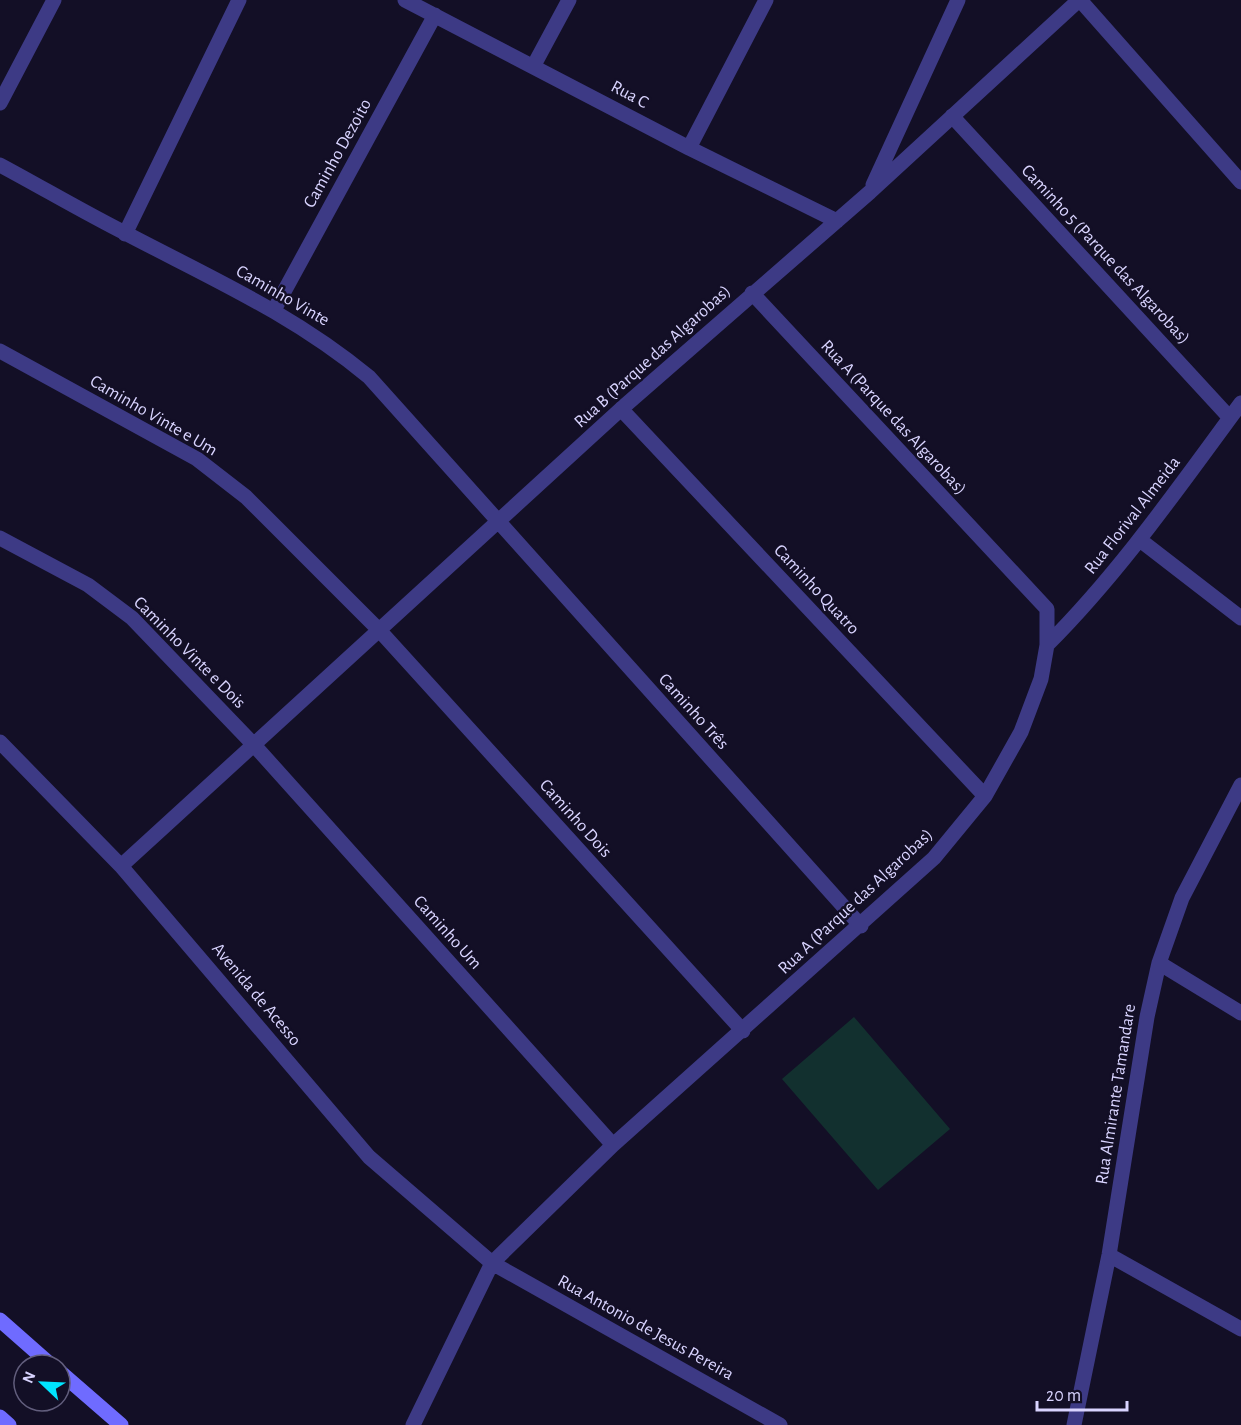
<svg xmlns="http://www.w3.org/2000/svg" width="1241" height="1425" viewBox="0 0 1241 1425" font-family="'Alegreya Sans',sans-serif">
<style>
.green{fill:#12302f}
.lines{fill:none;stroke-linecap:round;stroke-linejoin:round}
.street{stroke:#3d3a85;stroke-width:15}
.secondary{stroke:#6f6bff;stroke-width:15}
.labels{text-anchor:middle;stroke-width:5;stroke-linejoin:round;paint-order:stroke}
.street-label{font-size:18px;fill:#d9d4ff;stroke:#130f26}
</style>
<rect width="100%" height="100%" fill="#130f26"/>
<path class="green" d="M854,1017L950,1129L878,1190L782,1079Z"/>
<g class="lines">
<path class="street" d="M405,0L689,148L837,221
M1080,0L1241,182
M534,65L569,0
M0,103L54,0
M952,116L1230,418
M689,148L766,0
M0,165C43,188 85,213 129,235C215,280 294,315 369,377L861,926
M873,185L958,0
M125,234L239,0
M274,310L435,15
M0,351L197,459L246,497L380,631L743,1031
M621,409L985,796
M0,538L88,585L132,618L254,745L613,1145
M1140,540L1241,618
M1047,645C1120,572 1179,487 1241,403
M0,742L121,866L369,1157L492,1263L780,1425
M121,866L621,409L870,192L1079,0
M1159,963L1241,1013
M1109,1255L1241,1329
M413,1425L492,1263L613,1145L934,858L985,796L1021,732L1041,679L1047,645V609L752,293
M1074,1425L1109,1255L1147,1017L1159,963L1182,898L1241,785"/>
<path class="secondary" d="M0,1320L51,1365
M60,1372L121,1425
M0,1417L9,1425"/>
</g>
<g class="labels">
<g class="street-label">
<text transform="translate(630 94) rotate(28)" y="6">Rua C</text>
<text transform="translate(337 153) rotate(-61)" y="6">Caminho Dezoito</text>
<text transform="translate(1106 254) rotate(47)" y="6">Caminho 5 (Parque das Algarobas)</text>
<text transform="translate(283 295) rotate(30)" y="6">Caminho Vinte</text>
<text transform="translate(652 356) rotate(-42)" y="6">Rua B (Parque das Algarobas)</text>
<text transform="translate(154 415) rotate(30)" y="6">Caminho Vinte e Um</text>
<text transform="translate(894 417) rotate(47)" y="6">Rua A (Parque das Algarobas)</text>
<text transform="translate(1132 515) rotate(-52)" y="6">Rua Florival Almeida</text>
<text transform="translate(817 589) rotate(47)" y="6">Caminho Quatro</text>
<text transform="translate(190 652) rotate(45)" y="6">Caminho Vinte e Dois</text>
<text transform="translate(694 711) rotate(48)" y="6">Caminho Três</text>
<text transform="translate(576 818) rotate(48)" y="6">Caminho Dois</text>
<text transform="translate(855 901) rotate(-43)" y="6">Rua A (Parque das Algarobas)</text>
<text transform="translate(448 932) rotate(48)" y="6">Caminho Um</text>
<text transform="translate(257 994) rotate(50)" y="6">Avenida de Acesso</text>
<text transform="translate(1115 1094) rotate(-81)" y="6">Rua Almirante Tamandare</text>
<text transform="translate(646 1327) rotate(29)" y="6">Rua Antonio de Jesus Pereira</text>
</g>
</g>
<g transform="translate(42 1383) rotate(293)"><circle r="28" fill="#130f26" stroke="#625e7d" stroke-width="1.5"/>
<path d="M0-4.5L10 22L0 15L-10 22Z" fill="#00e5ff"/>
<text y="-9" font-size="16" font-weight="bold" text-anchor="middle" fill="#d9d4ff">N</text>
</g>
<path d="M1037 1401v9h90v-9" fill="none" stroke="#d9d4ff" stroke-width="3"/>
<text x="1046" y="1401" font-size="18" fill="#d9d4ff" stroke="#130f26" stroke-width="4.5" paint-order="stroke">20 m</text>
</svg>
